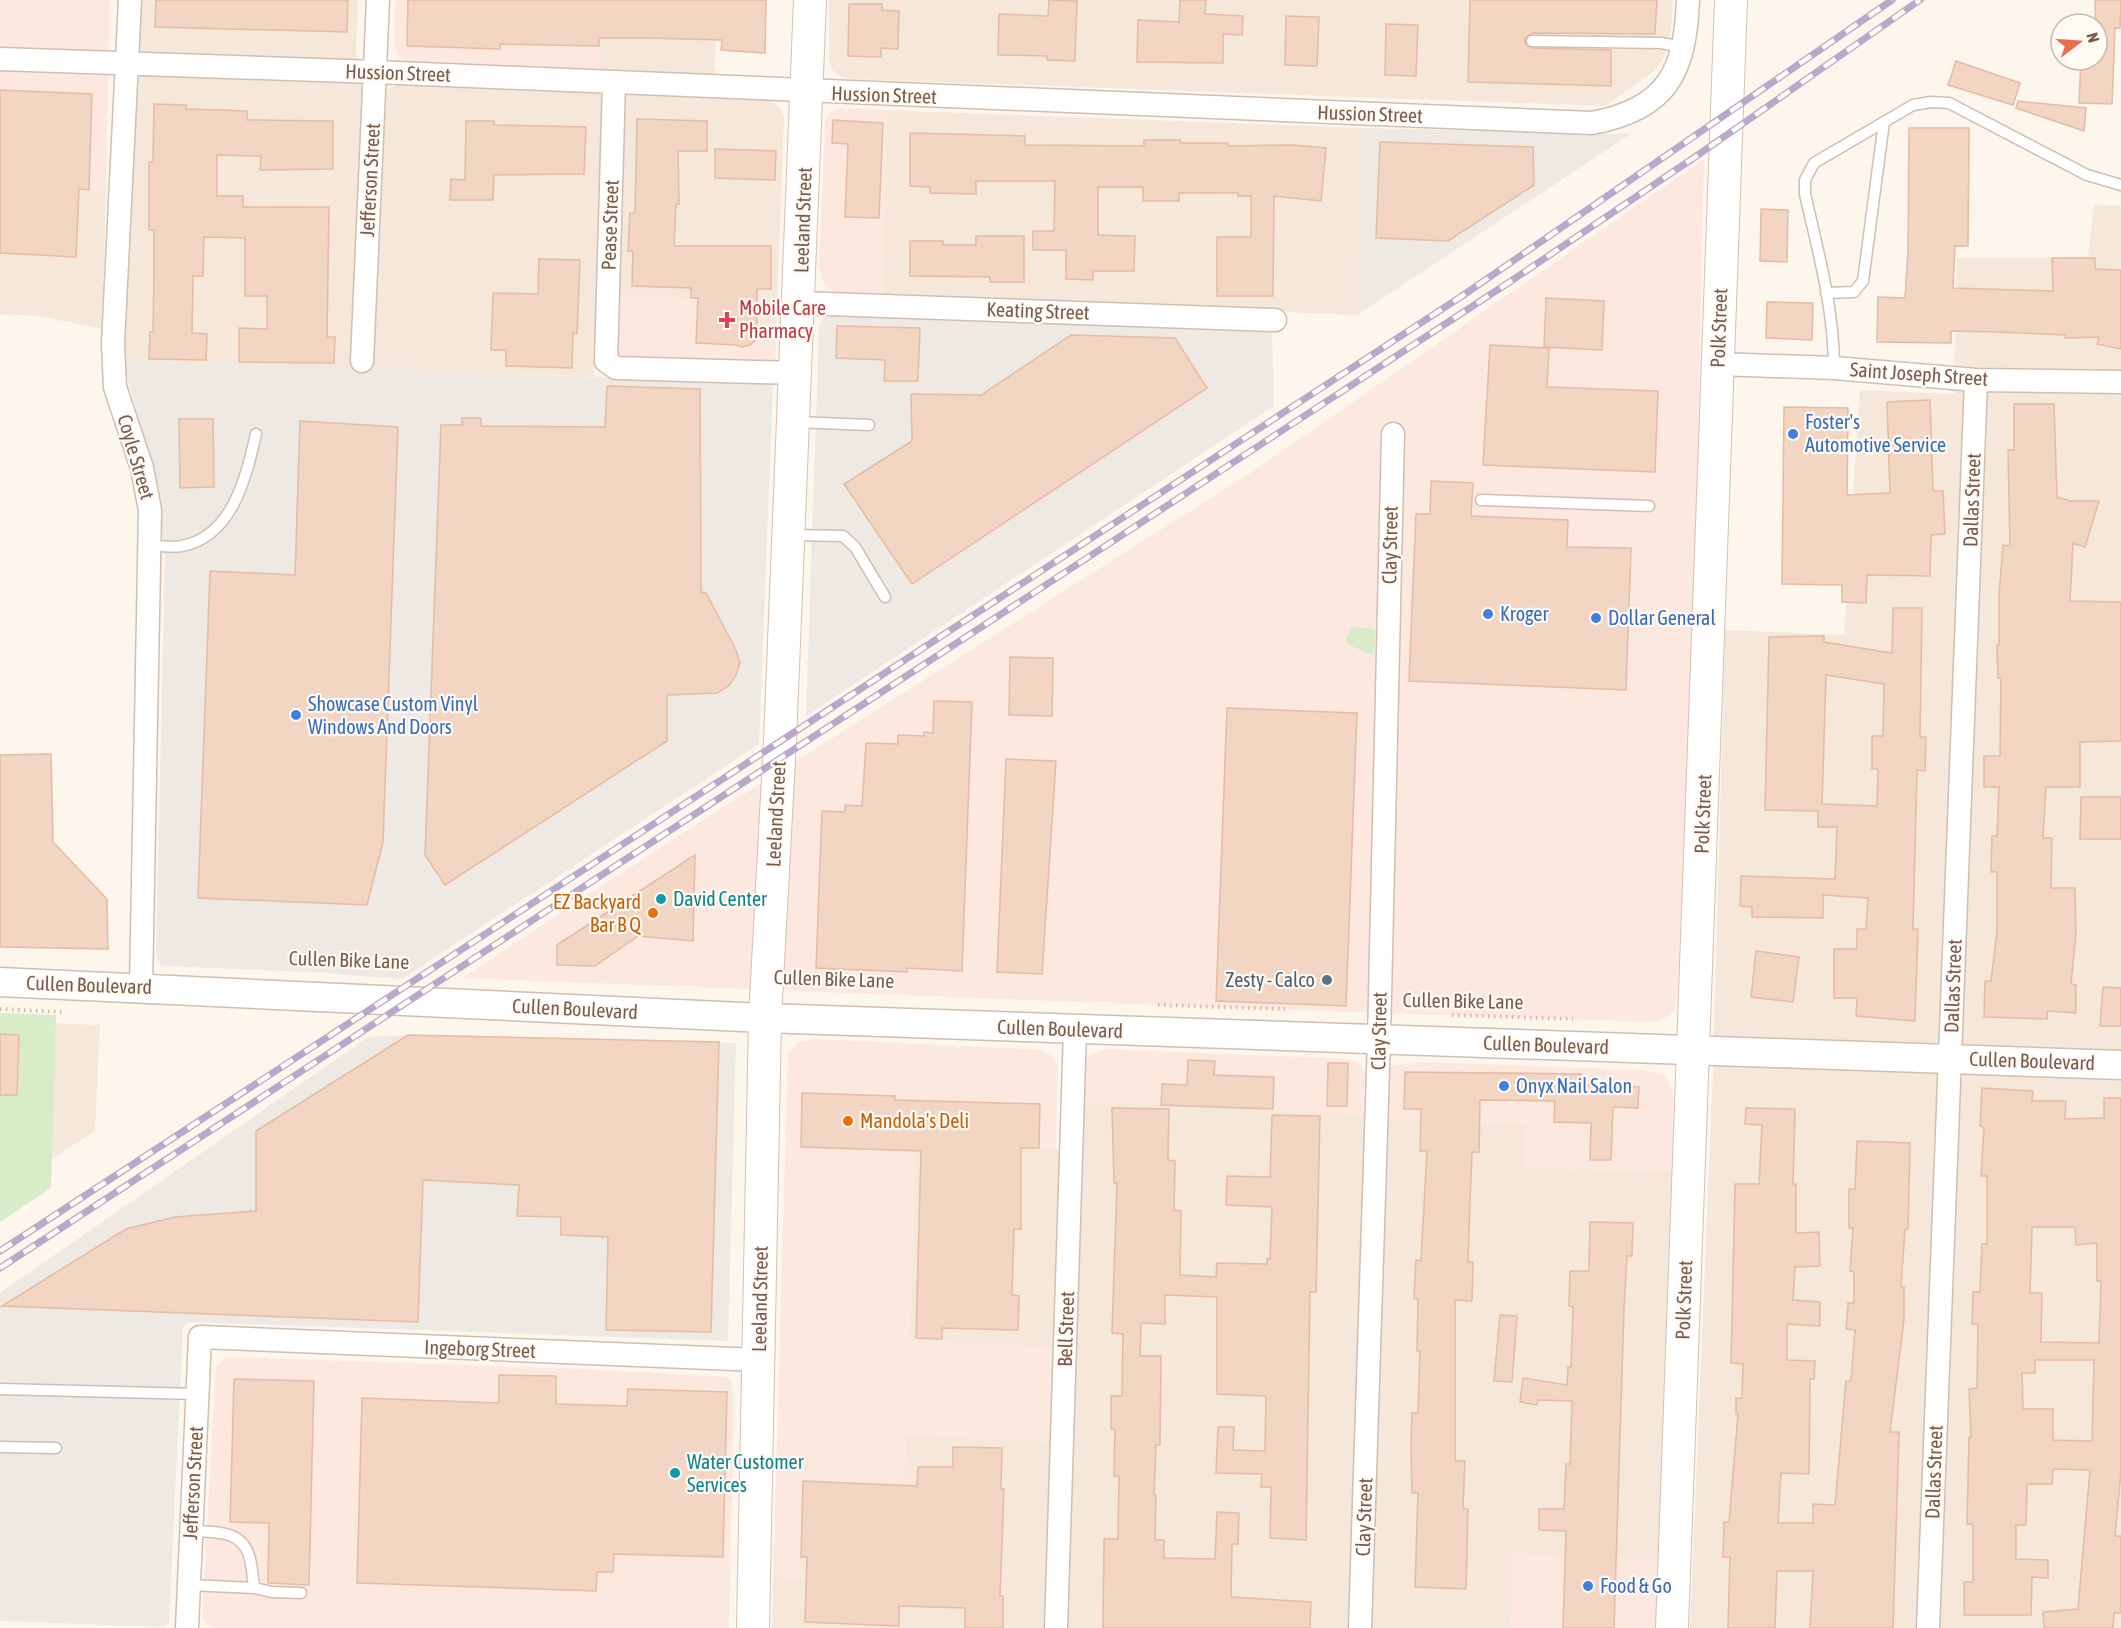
<svg xmlns="http://www.w3.org/2000/svg" width="2121" height="1628" viewBox="0 0 2121 1628" font-family="'Asap Condensed',sans-serif">
<style>
.residential{fill:#f5e8da}
.commercial{fill:#fde8e0}
.industrial{fill:#efe9e4}
.green{fill:#d8ecc9}
.building{fill:#f3d5c3;stroke:#e6bba3;stroke-width:1.5;fill-rule:evenodd}
.lines{fill:none;stroke-linecap:round;stroke-linejoin:round}
.service-casing{stroke:#d1beb0;stroke-width:13}
.minor-casing{stroke:#d1beb0;stroke-width:25}
.tertiary-casing{stroke:#d1beb0;stroke-width:31}
.secondary-casing{stroke:#d6c0b0;stroke-width:34}
.path{stroke:#d9b8a5;stroke-width:4;stroke-dasharray:1.5 4.5;stroke-linecap:butt}
.service{stroke:#fff;stroke-width:10}
.minor{stroke:#fff;stroke-width:22}
.tertiary{stroke:#fff;stroke-width:28}
.secondary{stroke:#fff;stroke-width:32}
.rail-casing{stroke:#b9a8c9;stroke-width:7}
.rail{stroke:#fffaf3;stroke-width:4.5;stroke-dasharray:14;stroke-linecap:butt}
.health-dot{fill:#e0444e;stroke:#fffaf3;stroke-width:2}
.shop-dot{fill:#3f7fe0;stroke:#fffaf3;stroke-width:2}
.culture-dot{fill:#0f9aa8;stroke:#fffaf3;stroke-width:2}
.food-dot{fill:#e8710a;stroke:#fffaf3;stroke-width:2}
.service-dot{fill:#5c6f8a;stroke:#fffaf3;stroke-width:2}
.labels{text-anchor:middle;stroke-width:4.5;stroke-linejoin:round;paint-order:stroke}
.street-label{font-size:20px;fill:#7a5c4d;stroke:#fffaf3}
.health-label{font-size:20px;fill:#be3a42;stroke:#fffaf3;text-anchor:start}
.shop-label{font-size:20px;fill:#366cbe;stroke:#fffaf3;text-anchor:start}
.culture-label{font-size:20px;fill:#0d838f;stroke:#fffaf3;text-anchor:start}
.food-label{font-size:20px;fill:#c56008;stroke:#fffaf3;text-anchor:end}
.service-label{font-size:20px;fill:#4e5e75;stroke:#fffaf3;text-anchor:end}
</style>
<rect width="100%" height="100%" fill="#fdf6ec"/>
<path class="residential" d="M134,0H358L356,52L363,92L355,366L123,362Z
M600,0H716L715,76L600,72Z
M829,0H1673L1671,30L1665,56L1652,73L1605,106L853,79L839,76L833,71L829,61Z
M397,85L768,100L780,107L784,118L777,303L596,295L594,376L417,374V367L372,366L382,91Z
M887,110L1362,128L1357,315L882,296Z
M0,186L106,192L102,329L39,316L0,314Z
M2094,205L2121,206V1628H1690L1713,1068L1725,630L1844,635L1860,390L1954,394L1957,258L2088,257Z
M0,1021L100,1025L95,1131L0,1192Z
M1082,1103L1214,1106L1363,1114L1384,1118L1527,1124L1525,1167L1672,1172L1658,1561L1514,1554L1511,1628H772L773,1577L901,1579L906,1435L1049,1441L1051,1348L909,1341L916,1145L1079,1150Z"/>
<path class="commercial" d="M0,0H110L106,192L0,186Z
M395,0H600V72L410,66L397,54L394,42Z
M839,108L887,110L882,296L836,294L823,282L819,266L825,120L830,113Z
M1704,159L1697,480L1678,991L1675,1008L1667,1018L1656,1022L1235,1008L462,978L678,836L1255,470Z
M613,296L777,303L776,361L771,363L619,357L616,353Z
M815,1039L1042,1050L1051,1055L1058,1066L1056,1149L916,1145L909,1341L1051,1347L1049,1442L906,1435L902,1580L773,1577L788,1052L799,1042Z
M1105,1049L1350,1059L1360,1064L1365,1072L1363,1114L1214,1106L1082,1103L1083,1066L1090,1055Z
M1420,1062L1641,1070L1664,1075L1670,1085L1673,1097L1672,1172L1525,1167L1526,1124L1384,1118L1387,1072L1392,1066Z
M226,1357L582,1369L727,1377L731,1381L734,1396L729,1628H215L206,1623L202,1618L214,1397L216,1367Z
M1514,1554L1658,1561L1656,1628H1511Z"/>
<path class="industrial" d="M1362,128L1631,134L1357,315Z
M836,313L1272,327L1274,406L806,716L819,327L823,318Z
M123,362L417,366V374L765,379L773,383L759,744L402,979L310,972L162,966L158,961L156,950L165,554L153,471Z
M408,1035L736,1043L728,1341L187,1322L183,1327L169,1623L164,1627L0,1621V1293L368,1037Z"/>
<path class="green" d="M1353,627L1375,629L1374,656L1347,644L1346,637Z
M0,1013L56,1015L51,1188L0,1222Z"/>
<path class="building" d="M156,0H348L347,32L155,27Z
M408,0H766L765,53L721,50L722,40L647,38H599V46L500,44V49L407,46Z
M1049,0L1077,1L1075,61L1047,60V56L998,55L999,14L1048,16Z
M1180,0H1206L1205,14L1243,16L1242,35L1223,34V63L1137,62L1138,20L1179,22Z
M1470,0H1657L1655,34L1532,33L1525,38V44L1531,48L1611,50V86L1468,82Z
M2095,0H2121L2120,28H2115L2112,104L2079,103L2081,60H2097Z
M849,4H882V10L899,11L898,49L881,48V57L848,56Z
M1286,16L1319,17L1317,66L1285,65Z
M1386,24L1418,25L1416,76L1385,75Z
M1956,61L2020,83L2013,105L1948,85Z
M0,90L92,94L89,190L79,189L76,257L0,253Z
M2018,101L2086,108L2084,131L2016,108Z
M154,104L186,105V109L247,111V120L333,121V169L260,170L261,156L217,155V196H243V207H329L327,337H335L334,363L239,362V328L267,329V296H245V238L204,237L203,276H193L192,333L207,334L206,360L149,359L150,332H153L154,275V230H149V162H153Z
M637,119L707,121V151H678L679,204H676L674,246H771V289H757V339L750,345L742,347L736,345L696,343L698,298H691V288L632,286L633,251H628L630,213H635Z
M833,120L883,123L879,218L845,217L848,144L832,143Z
M466,121H494V125L586,127L584,174L494,175L493,200H450L451,179L465,180Z
M1909,128H1969L1968,246H1955L1953,288L2053,291L2052,258H2095V269L2121,270V349L2097,344L2099,337L2065,338V335L1999,332L1951,331V343L1877,342L1878,297L1905,298L1908,252Z
M910,133L1025,136V145L1144,146V140H1180V143H1228V146L1292,145L1326,148L1321,201L1274,196L1273,296H1217V237H1251V196H1238V193H1179V201H1143V187H1098V235L1135,236L1134,271H1093V280L1066,279V250H1033V231H1054L1055,181H976V194L930,193V187L910,186Z
M1380,142L1533,147L1534,185L1448,241L1376,238Z
M715,149L776,151L775,180L715,178Z
M1761,209L1788,210L1787,262L1760,261Z
M976,236H1024V282H990V277L910,276V241H943V245H976Z
M539,259L580,260L577,334L573,333L572,368L506,366V350H491L493,293L538,294Z
M1546,298L1604,301L1602,350L1544,347Z
M1767,302L1813,303L1812,340L1766,338Z
M837,326L920,328L918,381H884L885,360L836,358Z
M1071,335L1175,338L1207,388L912,584L844,484L912,441L911,394L981,395Z
M1490,345L1549,348L1547,387L1658,391L1655,472L1483,465Z
M607,386L700,389L701,592L706,593L736,650L740,663L736,675L729,686L717,693L667,695V741L445,885L425,855L441,425H462V418H481V426L605,427Z
M1930,400L1933,491H1943L1945,534L1931,535L1930,576L1867,575L1866,603L1842,602V585L1782,584L1784,407L1848,408L1847,495L1890,493L1887,402Z
M2014,404H2054L2057,497L2070,501H2099L2085,547L2073,543L2070,601L2121,602V741L2080,742V787H2046L2043,838H2052L2051,888H2075L2076,933L2071,984L2076,985V1013L2047,1011V1019L1984,1017L1985,981H1991L1997,931V872H1991L1992,836H1997L1999,787H1984V756H2000L2001,678H1998L1997,645H1999V595L2003,545L2010,546L2008,450H2014Z
M179,419H213L214,487L180,488Z
M300,421L398,427L383,842L367,905L198,898L210,571L295,575Z
M1431,481L1473,483L1471,516L1568,520L1567,547L1631,548L1626,690L1409,681L1416,514H1430Z
M1893,608H1922L1920,737H1926L1925,771L1917,770L1913,929H1918L1915,1021L1856,1016L1857,998H1834V949H1857V929H1866L1868,898L1823,895V918L1752,917V907L1740,906L1741,876L1835,879L1837,827H1818V811L1765,810L1769,637L1824,636V642L1892,653ZM1826,675L1884,684L1883,736H1872V769H1878L1877,806L1822,804Z
M1010,657L1053,658L1052,716L1009,715Z
M934,701L972,702L962,971L907,968V972L816,968L822,811L845,812V805L862,806L866,743L898,744V735L924,736V732L933,733Z
M1227,708L1357,713L1346,1006L1216,1001Z
M51,754L53,842L107,899L108,949L0,947V755Z
M1006,759L1056,761L1042,974L997,972Z
M2081,797H2121V839H2080Z
M695,855L693,941L638,936L595,966L557,965V945Z
M1756,951L1799,957L1793,1002L1751,997Z
M2103,987L2121,988V1026H2100Z
M0,1034L19,1035L17,1095H0Z
M408,1035L719,1042L711,1332L606,1330L608,1237L561,1235V1217L517,1216L519,1185L423,1180L418,1322L2,1306L126,1229L175,1217L256,1211V1131Z
M1188,1060L1215,1061L1214,1075L1274,1077L1273,1109L1161,1105L1162,1084L1187,1085Z
M1328,1063H1348L1347,1106H1327Z
M1405,1072L1581,1074L1580,1085L1639,1087L1638,1108L1613,1107L1611,1160H1590L1591,1123L1554,1122L1555,1101L1480,1100L1479,1152H1472L1470,1200L1468,1262H1473L1472,1301L1455,1300V1461H1465L1463,1508L1468,1509L1466,1589L1415,1587L1418,1493H1412L1411,1446L1412,1413H1418L1420,1351H1417L1418,1299H1414L1416,1260L1421,1261L1427,1151H1420L1421,1109H1404Z
M1982,1088L2033,1091L2032,1101H2066L2065,1119L2104,1118V1098H2121V1471L2115,1536H2121V1613H2114L2113,1628H2044L2043,1612L2078,1609L2090,1470L2053,1469L2052,1484H2027L2026,1525H2016V1559L2048,1560V1578L2032,1577L2031,1615H1964V1582H1973V1524H1967L1969,1437H1971L1969,1389L1977,1388L1978,1324H1972L1973,1292H1980L1982,1244H1987V1176H1981L1984,1127L1980,1126ZM2032,1227H2075L2076,1245L2097,1243V1281H2101L2099,1343L2041,1342L2042,1293H2030ZM2035,1360H2094L2092,1441L2053,1440V1409H2023L2022,1373H2035Z
M802,1093L895,1096V1100L1040,1104L1039,1148H1021V1229H1014L1012,1295L1019,1296L1018,1330L942,1328V1339L916,1338L921,1151L801,1147Z
M1112,1108L1169,1109L1168,1160L1175,1161L1174,1210L1181,1211L1180,1275L1216,1277L1217,1263L1267,1264V1259H1270L1272,1207L1226,1205L1227,1176L1270,1177L1272,1115L1320,1116L1316,1292H1310L1306,1540L1270,1538L1271,1487H1261L1262,1474L1216,1473L1218,1427H1234L1233,1450L1265,1451L1266,1396L1217,1394V1297L1165,1295V1324L1141,1323L1140,1356H1161L1160,1445H1156L1154,1495H1156L1155,1540H1164V1558L1215,1559L1217,1512L1239,1513L1238,1544H1232L1231,1597L1311,1602L1310,1628H1103L1104,1539H1118L1119,1476H1114L1115,1429H1111V1396H1122L1123,1334L1112,1333L1117,1183H1114Z
M1746,1108L1795,1109L1793,1184H1796V1233L1819,1232L1820,1266L1795,1267L1793,1300L1820,1302V1326L1787,1324V1360L1815,1361L1814,1379H1810L1809,1474L1781,1473L1778,1523H1813V1504L1835,1505L1846,1381H1851L1855,1330L1846,1329L1848,1303H1854V1272L1850,1271L1853,1228H1849V1189H1855L1857,1141L1910,1143L1908,1229H1905L1901,1287H1904V1319L1890,1432H1899L1893,1628H1810L1813,1571H1777L1775,1628H1728L1730,1557H1723L1724,1522H1729L1738,1414H1736V1398H1742L1743,1364L1731,1363L1735,1184H1759L1762,1125L1745,1124Z
M1590,1222L1633,1223L1632,1256H1627L1624,1308L1614,1628H1563L1566,1531L1539,1530V1509H1564L1566,1464H1570L1572,1401L1538,1400L1537,1405L1520,1402L1523,1378L1567,1385L1568,1367H1571L1573,1307L1569,1306L1570,1271H1589Z
M1500,1315L1517,1316L1512,1382L1494,1381Z
M499,1375L556,1376V1404L627,1406L628,1389L727,1392L723,1557L614,1554L613,1572H597L596,1591L357,1583L362,1398L499,1403Z
M234,1379L314,1381L309,1585L268,1583L269,1523L230,1522Z
M953,1447L1002,1448L1001,1489H1004L1000,1596H1003V1628H965V1608L899,1606V1626L805,1622L807,1557H801L803,1481L917,1486L918,1467H953Z"/>
<g class="lines">
<defs>
<path id="service" d="M1532,41L1661,43L1683,47
M1826,293L1854,292L1863,281L1884,122
M1834,368C1834,309 1818,251 1805,194V180L1814,163L1913,105L1931,102L1949,103L2087,175L2121,185
M796,422L869,425
M1481,500L1649,506
M792,535L843,536L855,547L885,597
M149,545C160,546 172,548 182,546C233,536 246,477 256,434
M0,1389L198,1394
M0,1447L56,1448
M191,1531C219,1532 246,1530 251,1564C253,1572 252,1579 255,1588L272,1592L301,1593
M189,1585L255,1588"/>
<path id="minor" d="M130,0L113,344L115,387L142,468L150,510L141,987
M0,59L375,72L1592,123C1667,109 1685,73 1688,0
M614,83L606,361L616,368L795,373
M800,303L1275,320
M362,361L378,0
M1718,364L1834,368L1976,380L2121,382
M187,1628L200,1337L759,1360
M1056,1628L1075,1030
M1360,1628L1379,1039L1393,434
M1928,1628L1976,380"/>
<path id="tertiary" d="M0,982L765,1018L2121,1065"/>
<path id="secondary" d="M753,1628L765,1018L780,741L810,0
M1672,1628L1731,0"/>
</defs>
<use href="#service" class="service-casing"/>
<use href="#minor" class="minor-casing"/>
<use href="#tertiary" class="tertiary-casing"/>
<use href="#secondary" class="secondary-casing"/>
<path class="path" d="M1158,1005L1285,1009
M0,1009L65,1012
M1452,1015L1573,1019"/>
<use href="#service" class="service"/>
<use href="#minor" class="minor"/>
<use href="#tertiary" class="tertiary"/>
<use href="#secondary" class="secondary"/>
<defs>
<path id="rail" d="M0,1251L1462,296L1892,0
M0,1268L1511,281L1695,157L1920,0"/>
</defs>
<use href="#rail" class="rail-casing"/>
<use href="#rail" class="rail"/>
</g>
<path class="health-dot" d="M724 311h6v6h6v6h-6v6h-6v-6h-6v-6h6z"/>
<g class="shop-dot">
<circle cx="1793" cy="434" r="6"/>
<circle cx="1488" cy="614" r="6"/>
<circle cx="1596" cy="618" r="6"/>
<circle cx="296" cy="715" r="6"/>
<circle cx="1504" cy="1086" r="6"/>
<circle cx="1588" cy="1586" r="6"/>
</g>
<g class="culture-dot">
<circle cx="661" cy="899" r="6"/>
<circle cx="675" cy="1473" r="6"/>
</g>
<g class="food-dot">
<circle cx="653" cy="913" r="6"/>
<circle cx="848" cy="1121" r="6"/>
</g>
<circle class="service-dot" cx="1327" cy="980" r="6"/>
<g class="labels">
<g class="street-label">
<text transform="translate(398 73) rotate(2)" y="7">Hussion Street</text>
<text transform="translate(884 95) rotate(2)" y="7">Hussion Street</text>
<text transform="translate(1370 114) rotate(2)" y="7">Hussion Street</text>
<text transform="translate(370 180) rotate(-87)" y="7">Jefferson Street</text>
<text transform="translate(803 220) rotate(-88)" y="7">Leeland Street</text>
<text transform="translate(610 225) rotate(-88)" y="7">Pease Street</text>
<text transform="translate(1038 311) rotate(2)" y="7">Keating Street</text>
<text transform="translate(1719 328) rotate(-88)" y="7">Polk Street</text>
<text transform="translate(1919 374) rotate(4)" y="7">Saint Joseph Street</text>
<text transform="translate(136 457) rotate(74)" y="7">Coyle Street</text>
<text transform="translate(1972 500) rotate(-88)" y="7">Dallas Street</text>
<text transform="translate(1390 545) rotate(-89)" y="7">Clay Street</text>
<text transform="translate(776 814) rotate(-87)" y="7">Leeland Street</text>
<text transform="translate(1703 814) rotate(-88)" y="7">Polk Street</text>
<text transform="translate(349 960) rotate(2)" y="7">Cullen Bike Lane</text>
<text transform="translate(834 979) rotate(2)" y="7">Cullen Bike Lane</text>
<text transform="translate(89 985) rotate(2)" y="7">Cullen Boulevard</text>
<text transform="translate(1953 986) rotate(-88)" y="7">Dallas Street</text>
<text transform="translate(1463 1001) rotate(1)" y="7">Cullen Bike Lane</text>
<text transform="translate(575 1009) rotate(3)" y="7">Cullen Boulevard</text>
<text transform="translate(1060 1029) rotate(2)" y="7">Cullen Boulevard</text>
<text transform="translate(1379 1031) rotate(-89)" y="7">Clay Street</text>
<text transform="translate(1546 1045) rotate(2)" y="7">Cullen Boulevard</text>
<text transform="translate(2032 1061) rotate(2)" y="7">Cullen Boulevard</text>
<text transform="translate(760 1299) rotate(-89)" y="7">Leeland Street</text>
<text transform="translate(1684 1300) rotate(-88)" y="7">Polk Street</text>
<text transform="translate(1066 1329) rotate(-88)" y="7">Bell Street</text>
<text transform="translate(480 1349) rotate(2)" y="7">Ingeborg Street</text>
<text transform="translate(1934 1472) rotate(-88)" y="7">Dallas Street</text>
<text transform="translate(193 1483) rotate(-87)" y="7">Jefferson Street</text>
<text transform="translate(1364 1517) rotate(-88)" y="7">Clay Street</text>
</g>
<g class="health-label">
<text x="739" y="315">Mobile Care<tspan x="739" dy="23">Pharmacy</tspan></text>
</g>
<g class="shop-label">
<text x="1805" y="429">Foster's<tspan x="1805" dy="23">Automotive Service</tspan></text>
<text x="1500" y="621">Kroger</text>
<text x="1608" y="625">Dollar General</text>
<text x="308" y="711">Showcase Custom Vinyl<tspan x="308" dy="23">Windows And Doors</tspan></text>
<text x="1516" y="1093">Onyx Nail Salon</text>
<text x="1600" y="1593">Food &amp; Go</text>
</g>
<g class="culture-label">
<text x="673" y="906">David Center</text>
<text x="687" y="1469">Water Customer<tspan x="687" dy="23">Services</tspan></text>
</g>
<g class="food-label">
<text x="641" y="909">EZ Backyard<tspan x="641" dy="23">Bar B Q</tspan></text>
<text x="860" y="1128" text-anchor="start">Mandola's Deli</text>
</g>
<g class="service-label">
<text x="1315" y="987">Zesty - Calco</text>
</g>
</g>
<g transform="translate(2079 42) rotate(73)"><circle r="28" fill="#fffaf3" stroke="#cabbb1" stroke-width="1.5"/>
<path d="M0-4.5L10 22L0 15L-10 22Z" fill="#e76f51"/>
<text y="-9" font-size="16" font-weight="bold" text-anchor="middle" fill="#7a5c4d">N</text>
</g>
</svg>
